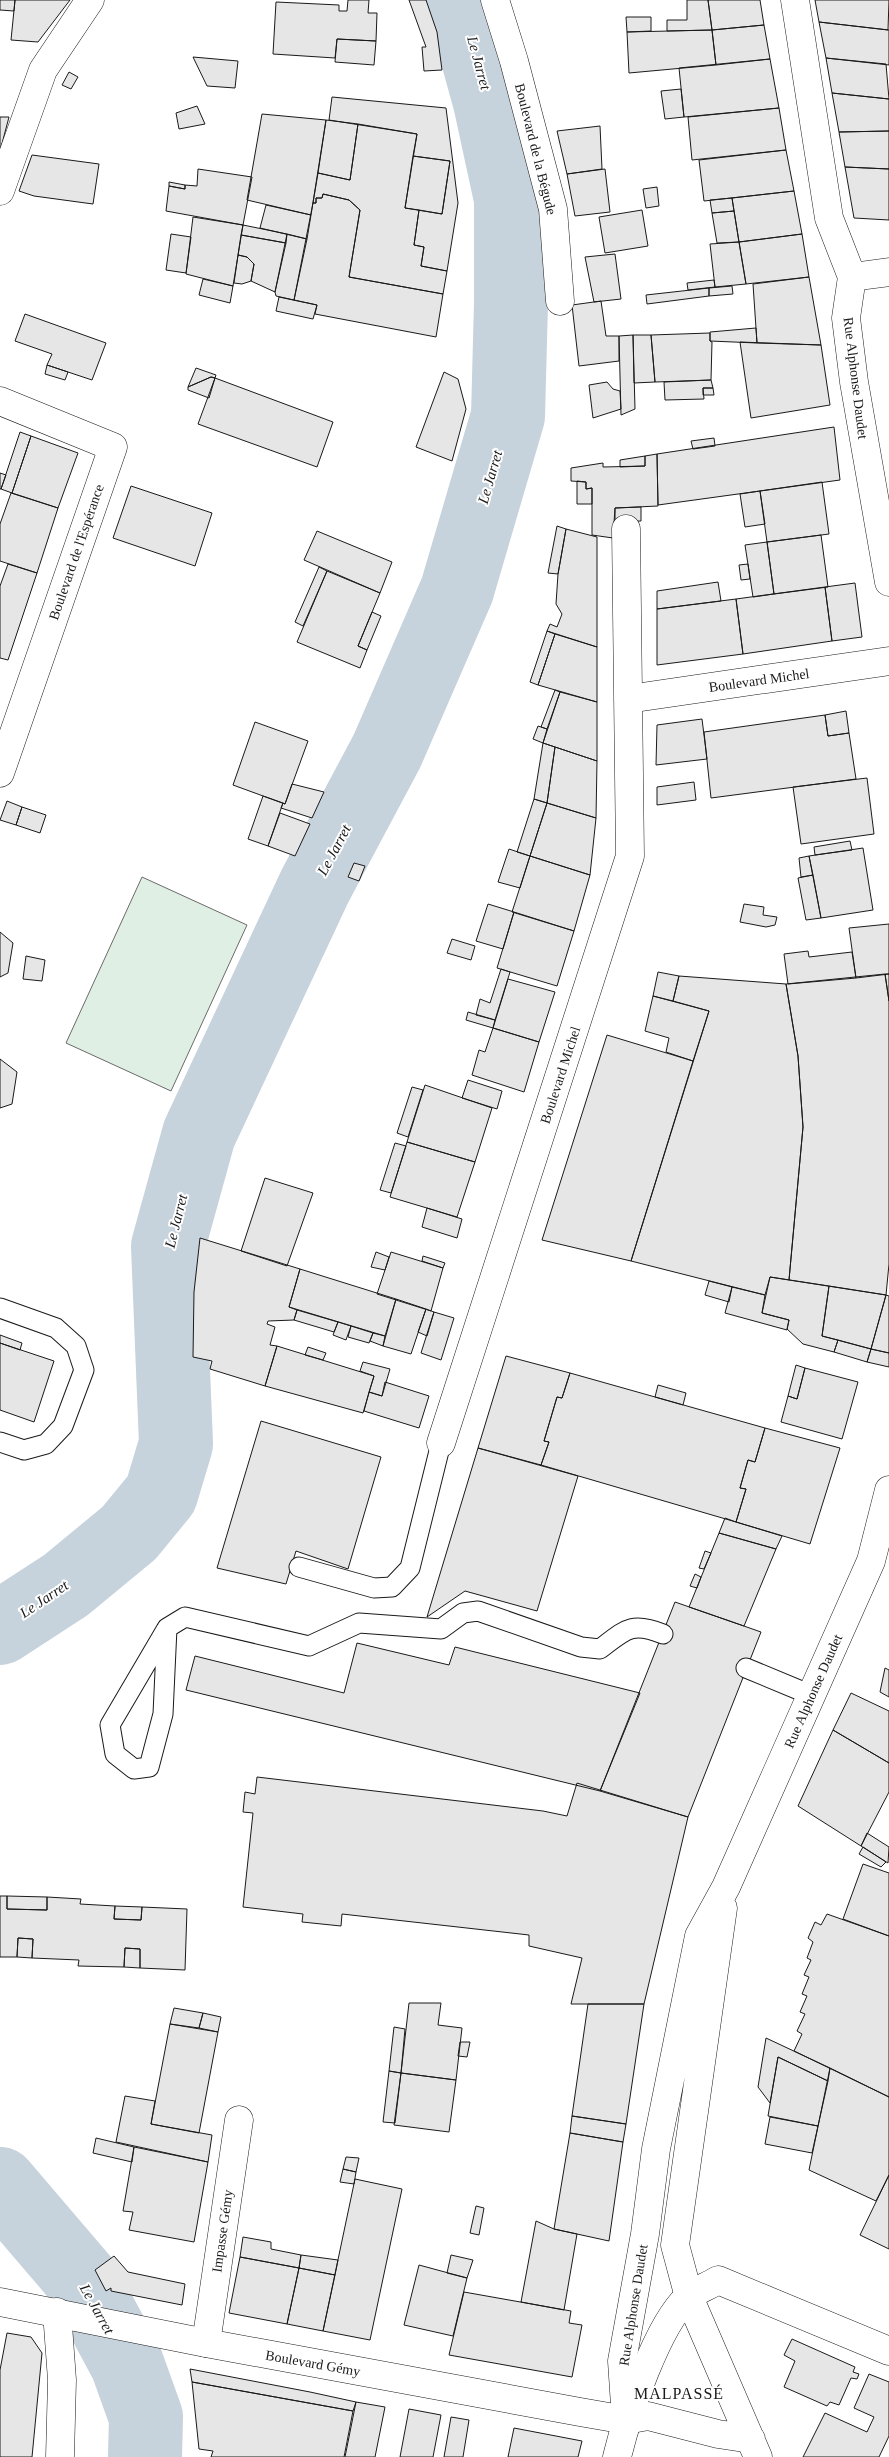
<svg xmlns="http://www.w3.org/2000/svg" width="889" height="2457" viewBox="0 0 889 2457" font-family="Georgia,serif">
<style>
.green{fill:#e0efe3;stroke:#6a6a6a}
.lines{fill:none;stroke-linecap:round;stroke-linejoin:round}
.river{stroke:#c6d2dc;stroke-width:74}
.building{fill:#e6e6e6;stroke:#1a1a1a}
.service-casing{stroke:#1a1a1a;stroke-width:21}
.minor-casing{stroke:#1a1a1a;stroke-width:29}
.tertiary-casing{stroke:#1a1a1a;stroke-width:29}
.service{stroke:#fff;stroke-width:19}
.minor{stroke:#fff;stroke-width:28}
.tertiary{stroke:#fff;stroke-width:28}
.labels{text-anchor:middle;stroke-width:4;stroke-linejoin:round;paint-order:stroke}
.street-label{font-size:14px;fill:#1a1a1a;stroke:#fff}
.water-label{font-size:15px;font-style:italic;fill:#1a1a1a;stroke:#fff}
.quarter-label{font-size:16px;letter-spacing:1px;fill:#1a1a1a;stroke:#fff}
</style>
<rect width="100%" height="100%" fill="#fff"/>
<path class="green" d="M142,877L247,925L171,1091L66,1043Z"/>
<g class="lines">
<path class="river" d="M0,1628L66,1585L129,1533L161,1494L176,1444L168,1246L199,1134L315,886L387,751L457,590L508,416L511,303V199L490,102L466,15L458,0
M0,2184L82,2280L127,2364L146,2417L145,2457"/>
</g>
<path class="building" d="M0,0H15L14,11L0,10Z
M15,0H70L38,42L11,40Z
M348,0H369L368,13H377L376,41L337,39L335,58L273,54L276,2L339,5V11H347Z
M409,0H426L437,32L442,70L424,71L422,47H426Z
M687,0H708L712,30L667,31V20H687Z
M708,0H760L764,25L712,30Z
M815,0H889L888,30L819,22Z
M626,17H651V31L627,32Z
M819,22L889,30V65L826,58Z
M764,25L770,59L716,65L712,30Z
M712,30L716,65L629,73L627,32Z
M337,39L376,41L374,65L335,62Z
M193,57L238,61L235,88L207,86Z
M826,58L886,64L889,99L832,93Z
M770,59L779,108L684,117L679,68Z
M69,72L78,77L71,89L62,85Z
M681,89L684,117L665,119L661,91Z
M832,93L889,99V131L839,132Z
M332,97L446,108L458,203L447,271L421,266L424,247L414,245L419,210L442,214L450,161L413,156L417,134L329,120Z
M197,106L205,124L179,129L176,113Z
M779,108L786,150L692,160L688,117Z
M262,114L326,120L311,215L247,200Z
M0,117H9L0,151Z
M326,120L358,124L350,180L318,173Z
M358,124L417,134L405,208L419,210L414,245L424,247L421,266L447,271L443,294L349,277L360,210L349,200L323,194L322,198H316V203H313L318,173L350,180Z
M600,126L602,169L567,174L557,131Z
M889,131V169L845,167L839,132Z
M786,150L794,191L704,201L699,160Z
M32,155L99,164L93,204L34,196L19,191Z
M413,156L450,161L442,214L405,208Z
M845,167L889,169V220L854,218Z
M198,169L252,177L243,225L166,211L169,186L185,189V185L197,186Z
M605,169L610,212L575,216L567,174Z
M169,182L185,185V189L169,186Z
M657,187L659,206L646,208L643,189Z
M794,191L802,234L739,242L732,198Z
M323,194L349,200L360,210L349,277L443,294L436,337L315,314L317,305L294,300L313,203H316V198H322Z
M732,198L734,211L712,213L710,200Z
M266,205L311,215L307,239L260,228Z
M642,210L648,246L605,253L599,217Z
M734,211L739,242L717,243L712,213Z
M193,217L243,225L233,286L186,274Z
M243,225L287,234L286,243L241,235Z
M171,234L191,237L186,273L166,270Z
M287,234L307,239L294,300L276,296L275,292Z
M802,234L809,277L746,284L739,242Z
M241,235L286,243L275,292L251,281L254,264L247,257L238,255Z
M739,242L746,284L715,287L710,244Z
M615,254L621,299L594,302L585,257Z
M238,255L247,257L254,264L251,281L242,284L234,283Z
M809,277L821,345L757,343L753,284Z
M203,279L233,286L230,303L199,295Z
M714,280L715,287L688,290L687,283Z
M732,286L733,294L709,296V288Z
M709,288V296L647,304L646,295Z
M279,297L317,305L313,319L276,311Z
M601,301L606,336H619V361L579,366L572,305Z
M25,314L106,343L92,380L47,365L52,354L15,341Z
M756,328L757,343L710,341V332Z
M710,333V341L712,342L711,380L655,382L651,335Z
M633,335H651L655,382L634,383Z
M633,335L635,409L621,415L619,336Z
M740,342L821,345L830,405L751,418Z
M47,365L68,372L65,380L45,374Z
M196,368L216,375L215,378L211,377L188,387Z
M444,372L458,379L466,409L452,461L416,447Z
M211,377L215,378L209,398L188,390V387Z
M215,378L333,422L317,467L198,424Z
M711,380L713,388H703L704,399L665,400L664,382Z
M607,382L613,389L620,391L621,409L593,418L589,385Z
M703,388H713L714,395H703Z
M834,427L840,480L658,505L657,454Z
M20,432L31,436L12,493L1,489Z
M31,436L78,453L58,508L12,493Z
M714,438L715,446L693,449L691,441Z
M657,454L658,506L615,508L613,538L592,535V488L586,489V482L571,481V468L603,463V467L645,466V456Z
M645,456V466L620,467V460Z
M0,473L6,475L1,489H0Z
M577,481L586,482V489L592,488V504H577Z
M822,482L829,534L767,542L760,491Z
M131,486L212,513L195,566L113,538Z
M760,491L765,524L745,527L740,494Z
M11,493L58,508L37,573L0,561V524Z
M641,507V521L615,522V508Z
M557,526L566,529L558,574L548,573Z
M566,529L597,537V647L547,631L550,624L557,627L562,614L556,604L558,574Z
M317,531L392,562L380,593L304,560Z
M821,535L828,587L774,594L767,542Z
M767,542L774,594L753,597L745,545Z
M8,564L37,573L8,660L0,658V586Z
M748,564L750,579L741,580L739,565Z
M319,567L327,571L303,626L295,622Z
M327,571L380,593L358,646L367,650L360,668L297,642Z
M718,582L721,601L657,609V591Z
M855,583L862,637L832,641L825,587Z
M825,587L832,641L743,654L736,599Z
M736,599L743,654L657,665V609Z
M372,612L381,616L367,650L358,646Z
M547,631L555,634L538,685L530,682Z
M555,634L597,647V702L538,685Z
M555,690L560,692L547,729L541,727Z
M560,692L597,702V761L543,743Z
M846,711L849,733L828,736L825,715Z
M825,715L828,736L849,733L856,779L711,798L704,732Z
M702,719L707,759L656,765L657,725Z
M255,722L308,741L285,804L233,785Z
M538,726L547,729L543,743L533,739Z
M543,743L555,747L547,803L534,799Z
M555,747L597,761L596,818L547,803Z
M867,778L874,834L801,844L793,787Z
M694,782L696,800L657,805V787Z
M292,784L324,792L312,818L281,808L283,803L285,804Z
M263,796L283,803L268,846L248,839Z
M534,799L547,803L530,856L517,852Z
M7,801L22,807L16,825L0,820Z
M547,803L596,818L590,875L530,856Z
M22,807L46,815L40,833L16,825Z
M280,813L310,824L295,856L268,846Z
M850,841L852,850L815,855L814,847Z
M863,848L873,910L821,918L809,856Z
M509,849L530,856L520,888L498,882Z
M530,856L590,875L574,931L512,912Z
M809,856L813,875L801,877L799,858Z
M354,863L365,866L359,881L348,877Z
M813,875L821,918L806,920L798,878Z
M488,904L514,912L503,949L476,941Z
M744,904L764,907L763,915L777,917L775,925L766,927L740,922Z
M514,912L574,931L557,986L497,968Z
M889,924V974L856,978L849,928Z
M0,932L13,943L8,973L0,977Z
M452,939L475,946L471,960L447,953Z
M808,951L809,957L852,952L856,978L788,984L784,954Z
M26,956L45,960L42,981L23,979Z
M501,969L510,972L495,1020L476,1015L480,999L490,1003Z
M658,972L679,976L673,1001L653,996Z
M885,974L889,1001V1264L886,1295L789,1280L803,1127L798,1056L786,984Z
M885,974H889V1001Z
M679,976L786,984L798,1056L803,1127L789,1280L770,1277L765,1295L631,1261L709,1011L673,1001Z
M508,979L555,992L539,1042L493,1028Z
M653,996L709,1011L693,1061L666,1052L669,1038L645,1031Z
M468,1012L495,1020L493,1028L466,1020Z
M493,1028L539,1042L524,1092L472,1075L479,1050L485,1052Z
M607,1035L693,1061L631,1261L542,1240Z
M0,1059L17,1072L12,1104L0,1108Z
M468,1080L502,1091L497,1109L462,1098Z
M425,1085L492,1108L475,1162L407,1142Z
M412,1087L423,1090L408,1137L397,1133Z
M407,1142L475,1162L457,1217L390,1197Z
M395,1143L406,1146L391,1193L380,1190Z
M265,1178L313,1193L287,1266L241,1251Z
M427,1208L462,1219L457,1238L422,1227Z
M200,1238L300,1269L289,1307L297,1310L294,1320L268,1321L267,1324L275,1327L270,1345L277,1346L265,1386L210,1369L212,1361L193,1357L194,1292Z
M376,1252L389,1257L385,1270L371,1267Z
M391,1252L443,1268L431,1311L377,1294Z
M423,1256L445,1263L443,1268L422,1261Z
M300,1269L396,1299L385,1336L289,1307Z
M770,1277L829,1286L822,1336L838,1340L834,1352L803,1344L787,1329L789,1320L762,1313Z
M709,1281L732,1287L729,1302L705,1295Z
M829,1286L886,1295L871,1349L822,1336Z
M732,1287L765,1295L762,1313L789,1320L787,1330L725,1313Z
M886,1295L889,1296V1353L871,1349Z
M396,1299L426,1309L411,1354L383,1346Z
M426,1309L434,1312L427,1336L418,1332Z
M297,1310L338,1322L334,1332L294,1320Z
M434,1312L454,1318L441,1360L421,1353Z
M338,1322L351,1326L346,1340L333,1335Z
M351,1326L373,1333L369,1343L348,1337Z
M373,1333L385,1336L383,1346L370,1341Z
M0,1335L22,1343L20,1350L0,1343Z
M838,1340L871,1349L867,1362L834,1352Z
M0,1343L54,1361L34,1422L0,1410Z
M277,1346L374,1376L363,1413L265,1386Z
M308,1347L326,1353L323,1360L305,1355Z
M871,1349L889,1353V1367L867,1362Z
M506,1356L570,1373L562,1398L557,1397L544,1441L549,1442L541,1465L478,1448Z
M363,1362L390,1369L382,1396L369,1392L374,1376L360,1371Z
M796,1365L805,1368L797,1399L788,1396Z
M805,1368L858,1382L842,1439L781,1422L788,1396L797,1399Z
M570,1373L765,1428L755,1462L748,1460L740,1488L746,1489L736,1522L541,1465L549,1442L544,1441L557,1397L562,1398Z
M385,1382L429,1396L419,1428L364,1411L369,1392L382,1396Z
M658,1385L686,1393L683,1405L655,1397Z
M261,1421L381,1457L348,1569L296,1551L286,1584L217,1568Z
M765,1428L840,1448L810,1544L736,1522L746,1489L740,1488L748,1460L755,1462Z
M478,1448L578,1476L537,1611L465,1591L427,1617Z
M725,1518L736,1522L782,1536L776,1549L719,1533Z
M719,1533L776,1549L744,1626L689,1607Z
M705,1551L711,1553L704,1569L699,1568Z
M695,1574L701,1577L697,1588L690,1586Z
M675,1602L761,1632L688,1817L600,1791Z
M357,1643L449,1665L455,1647L640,1693L600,1791L186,1690L195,1656L344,1693Z
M885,1668L889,1670V1697L880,1692Z
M851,1693L889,1711V1763L833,1730Z
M833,1730L889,1763V1792L861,1846L798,1806Z
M257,1777L543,1811L567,1816L577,1783L688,1817L644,2004H571L582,1958L529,1946V1935L342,1914L341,1926L302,1922L303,1914L243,1907L253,1813L243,1812L245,1792L255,1794Z
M867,1833L889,1847L888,1863L861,1846Z
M863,1847L886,1862L881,1867L859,1854Z
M863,1864L889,1873V1936L843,1919Z
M0,1896H7V1909L47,1910V1897L81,1899L80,1904L115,1906L114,1919L141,1920L142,1907L187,1909L185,1970L140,1968V1949L125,1948L124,1967L78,1966L79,1960L32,1958L33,1939L18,1938L17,1957H0Z
M7,1896L47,1897V1910L7,1909Z
M115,1906L142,1907L141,1920L114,1919Z
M827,1914L889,1936V2097L794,2051L802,2034L797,2031L805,2014L800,2012L807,1996L802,1994L809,1977L804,1975L811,1960L807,1958L813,1942L808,1938L815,1922L821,1925Z
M18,1938L33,1939L32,1958L17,1957Z
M125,1948L140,1949V1968L124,1967Z
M409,2003H441L438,2025L462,2028L456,2080L401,2073Z
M588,2004H644L626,2124L572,2116Z
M174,2008L203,2013L199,2028L170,2024Z
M203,2013L221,2017L218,2032L199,2028Z
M170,2024L218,2032L199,2133L151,2124Z
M394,2027L405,2029L401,2073L389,2071Z
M766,2038L830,2068L828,2081L778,2057L770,2103L758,2087Z
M460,2042H470L467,2057L458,2056Z
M778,2057L828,2081L818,2126L768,2116Z
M830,2068L889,2097V2175L876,2201L809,2170Z
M389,2071L401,2073L395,2123L383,2122Z
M401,2073L456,2080L449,2132L394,2125Z
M125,2096L155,2101L151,2124L212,2135L208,2162L116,2142Z
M572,2116L626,2124L623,2142L570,2133Z
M770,2117L818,2126L812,2153L765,2144Z
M570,2133L623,2142L609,2241L554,2229Z
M96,2138L134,2147L132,2162L93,2153Z
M134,2147L208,2162L194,2242L129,2230L133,2212L123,2211Z
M346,2157L359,2158L356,2172L343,2169Z
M343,2169L356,2172L354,2184L340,2182Z
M889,2175V2249L860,2235Z
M355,2179L402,2189L370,2340L323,2331Z
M476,2206L484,2208L479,2235L470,2233Z
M536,2221L554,2229L577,2234L564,2310L521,2302Z
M243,2237L271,2242V2249L301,2255L299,2268L240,2257Z
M301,2255L338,2260L335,2275L299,2268Z
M451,2255L473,2260L467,2278L447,2273Z
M114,2256L128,2272L185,2284L182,2305L111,2291V2288L106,2291L95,2270Z
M240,2257L299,2268L287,2324L229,2313Z
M419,2265L467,2278L453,2336L404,2325Z
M299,2268L335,2275L323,2331L287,2324Z
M464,2292L571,2311L569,2323L582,2325L572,2377L449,2355Z
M7,2333L31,2337L42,2353L32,2457H0V2370Z
M792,2339L855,2367L853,2372L859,2374L857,2379L851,2378L839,2405L830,2402L827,2406L784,2387L795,2361L784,2355Z
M190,2369L310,2392L356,2402L353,2411L192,2382Z
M869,2374L889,2382V2436L879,2457H803L825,2413L867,2432L874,2417L854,2408Z
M192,2382L353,2411L344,2457H211L213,2451L199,2449Z
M356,2402L385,2407L375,2457H345Z
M409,2409L441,2415L433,2457H400Z
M451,2417L469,2420L463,2457H444Z
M514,2428L582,2441L578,2457H508Z"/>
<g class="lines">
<defs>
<path id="service" d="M0,1308L56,1328L76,1346L84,1370L63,1426L46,1444L24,1450L0,1442
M299,1567L374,1588L392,1587L410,1568L441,1443
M167,1628L163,1714L149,1767L134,1769L115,1754L110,1725L167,1628L185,1617L309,1646L359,1623L441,1629L463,1613L478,1611L581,1647L600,1649C625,1630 631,1621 663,1634
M746,1668L811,1695"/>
<path id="minor" d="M495,0L514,61L553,209L560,301
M0,191L43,70L90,0
M0,401L113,447L0,773
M628,699L889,661
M441,1443L630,856L626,529
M57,2312L62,2380L60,2457
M206,2343L239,2120
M617,2457C627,2416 657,2325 688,2297C696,2290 709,2286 718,2280L889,2351"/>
<path id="tertiary" d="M795,0L829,218L852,277L846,318L854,382L889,582
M852,277L889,272
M723,1908L675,2245L689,2297L758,2457
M0,2302L206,2343L580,2412L626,2420L648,2416L718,2434L751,2439
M626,2420L622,2361L645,2234L656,2149L699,1936L726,1887L871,1561L889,1490"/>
</defs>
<use href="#service" class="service-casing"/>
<use href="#minor" class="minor-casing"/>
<use href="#tertiary" class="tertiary-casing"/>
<use href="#service" class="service"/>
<use href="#minor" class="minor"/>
<use href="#tertiary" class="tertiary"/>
</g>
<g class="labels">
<g class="street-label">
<text transform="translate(536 149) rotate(76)" y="5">Boulevard de la Bégude</text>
<text transform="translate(856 378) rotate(83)" y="5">Rue Alphonse Daudet</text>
<text transform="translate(76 552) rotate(-71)" y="5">Boulevard de l'Espérance</text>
<text transform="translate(759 680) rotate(-8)" y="5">Boulevard Michel</text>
<text transform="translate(560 1075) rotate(-72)" y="5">Boulevard Michel</text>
<text transform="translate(813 1691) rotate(-66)" y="5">Rue Alphonse Daudet</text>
<text transform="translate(222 2231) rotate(-82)" y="5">Impasse Gémy</text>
<text transform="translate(633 2305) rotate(-81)" y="5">Rue Alphonse Daudet</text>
<text transform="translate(313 2363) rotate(10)" y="5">Boulevard Gémy</text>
</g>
<g class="water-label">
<text transform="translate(479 63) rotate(75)" y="5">Le Jarret</text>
<text transform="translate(490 477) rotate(-74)" y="5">Le Jarret</text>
<text transform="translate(334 850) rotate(-62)" y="5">Le Jarret</text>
<text transform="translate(176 1221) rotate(-76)" y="5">Le Jarret</text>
<text transform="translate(44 1599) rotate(-34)" y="5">Le Jarret</text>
<text transform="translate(97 2309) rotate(61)" y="5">Le Jarret</text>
</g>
<g class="quarter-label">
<text x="679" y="2399">MALPASSÉ</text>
</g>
</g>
</svg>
